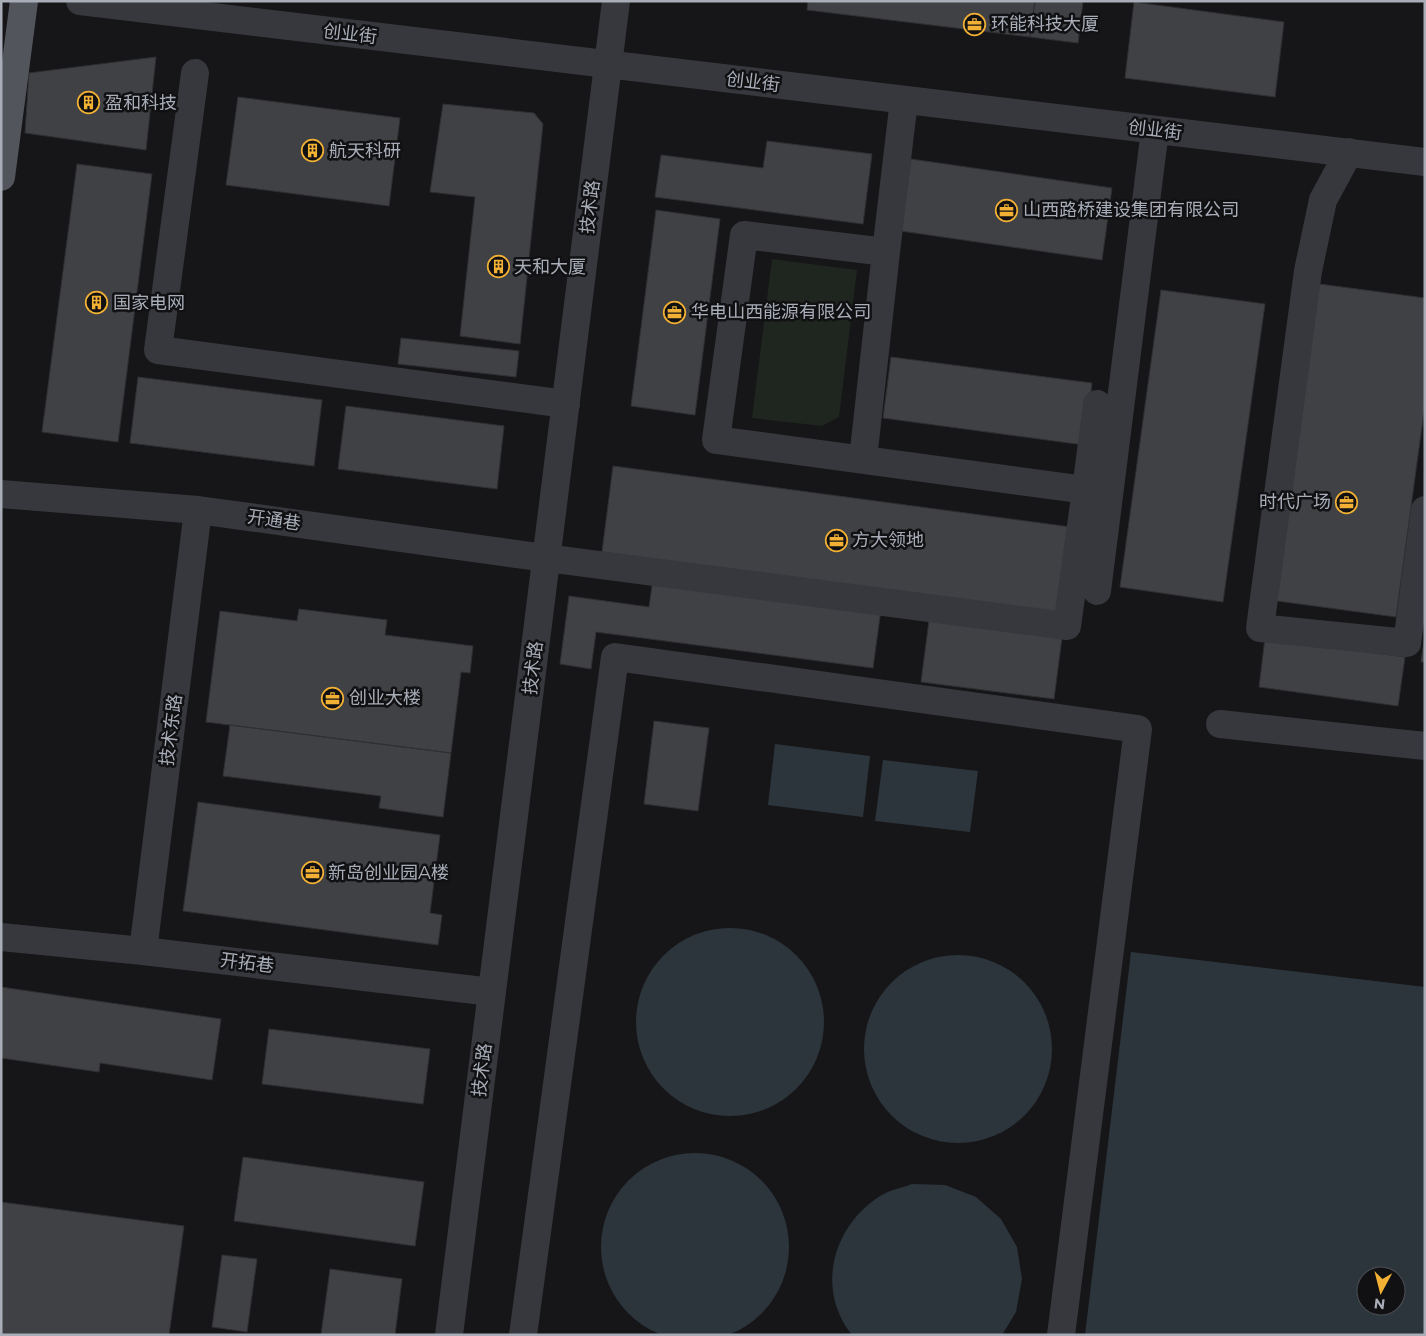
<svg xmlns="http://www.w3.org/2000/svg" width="1426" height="1336" viewBox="0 0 1426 1336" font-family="Montserrat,'Noto Sans SC',sans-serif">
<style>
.green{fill:#1e261f}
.water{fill:#2c353c;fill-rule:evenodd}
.building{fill:#404145;stroke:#303034}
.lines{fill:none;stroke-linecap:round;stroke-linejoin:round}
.minor{stroke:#37383d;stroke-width:28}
.major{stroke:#53555c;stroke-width:28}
.labels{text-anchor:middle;stroke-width:5;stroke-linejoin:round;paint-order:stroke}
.poi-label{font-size:18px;fill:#a8adb8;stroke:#111113;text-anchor:start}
.street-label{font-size:18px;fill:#a8adb8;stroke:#111113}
</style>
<rect width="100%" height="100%" fill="#161618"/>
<path class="green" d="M772,259L857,270L839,417L822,426L752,418Z"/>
<path class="water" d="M775,744L870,756L863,817L768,805Z
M883,760L978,771L970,832L875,821Z
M636 1022a94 94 0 1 1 188 0a94 94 0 1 1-188 0Z
M1131,952L1425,987V1335H1085ZM1366,1276H1396V1306H1366Z
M864 1049a94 94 0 1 1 188 0a94 94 0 1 1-188 0Z
M601 1247a94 94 0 1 1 188 0a94 94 0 1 1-188 0Z
M912,1184L945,1185L976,1197L1001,1219L1017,1247L1022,1279L1016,1312L1002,1335H852C815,1289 833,1226 880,1196C889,1190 902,1188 912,1184Z"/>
<path class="building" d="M808,1H1035L1030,37L807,10Z
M1035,1H1083L1078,43L1030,37Z
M1134,2L1284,22L1275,97L1125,78Z
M156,57L146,150L25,133L29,73Z
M238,97L400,118L389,206L226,185Z
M443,104L534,113L543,124L520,344L460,336L475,197L430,192Z
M767,141L872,154L863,224L655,197L661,155L763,168Z
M911,159L1112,188L1102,260L901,231Z
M77,164L152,174L118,442L42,432Z
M656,210L720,219L695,415L631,406Z
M1312,283L1425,298V404L1396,617L1270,600Z
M1161,290L1265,304L1223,602L1120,587Z
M401,338L519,351L516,377L398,364Z
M891,357L1092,383L1084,445L883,418Z
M138,377L322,400L314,466L130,443Z
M346,406L504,426L497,489L338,469Z
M613,466L1071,527L1060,613L602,552Z
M653,579L881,609L873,668L596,632L591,669L560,664L569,596L649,607Z
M299,609L387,620L385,635L473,646L470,673L461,672L451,753L206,722L220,611L297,621Z
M930,613L1063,630L1054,699L921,682Z
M1425,634V662H1421Z
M1265,638L1405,657L1398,706L1259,687Z
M654,721L709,728L698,811L644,804Z
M230,725L451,753L443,817L379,808L381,796L223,776Z
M198,802L440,835L430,913L442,915L438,945L183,911Z
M1,987L221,1019L212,1080L100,1063L99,1072L1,1058Z
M269,1029L430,1049L423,1104L262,1084Z
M243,1157L424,1182L415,1246L234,1221Z
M1,1202L184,1226L169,1335H1Z
M222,1255L257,1259L247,1332L212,1327Z
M330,1269L402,1279L395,1335H321Z"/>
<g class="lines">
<path class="minor" d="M80,1L1425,162
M195,73L158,350L566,404
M1349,152L1323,200L1308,271L1260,628L1407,643L1425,510
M863,459L886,252
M1086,490L1097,404
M1,494L198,510L546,558L1067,626L1086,490L716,440L744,235L886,252L904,100
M1097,591L1155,130
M1220,724L1425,746
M1,937L143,951L492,992
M143,951L198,510
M449,1335L616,1
M523,1335L615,657L1138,729L1061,1335"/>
<path class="major" d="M1,177L24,1"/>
</g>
<defs>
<symbol id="office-ring" viewBox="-11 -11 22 22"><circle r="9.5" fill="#111113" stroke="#f2b134" stroke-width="1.5"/><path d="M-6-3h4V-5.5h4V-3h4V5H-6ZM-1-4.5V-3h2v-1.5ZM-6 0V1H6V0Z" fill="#f2b134"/></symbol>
<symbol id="building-ring" viewBox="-11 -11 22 22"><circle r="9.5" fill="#111113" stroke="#f2b134" stroke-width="1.5"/><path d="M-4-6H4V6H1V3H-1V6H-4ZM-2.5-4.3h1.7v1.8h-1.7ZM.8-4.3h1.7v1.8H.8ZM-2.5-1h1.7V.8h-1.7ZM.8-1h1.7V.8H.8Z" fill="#f2b134"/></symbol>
</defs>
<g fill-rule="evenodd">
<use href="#office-ring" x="962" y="12" width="25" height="25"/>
<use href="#building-ring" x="76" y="90" width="25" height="25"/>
<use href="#building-ring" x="300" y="138" width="25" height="25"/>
<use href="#office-ring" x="994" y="198" width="25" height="25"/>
<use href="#building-ring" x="486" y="254" width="25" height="25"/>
<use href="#building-ring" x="84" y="290" width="25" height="25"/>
<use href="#office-ring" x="662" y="300" width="25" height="25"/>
<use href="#office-ring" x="1334" y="490" width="25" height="25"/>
<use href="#office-ring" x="824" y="528" width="25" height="25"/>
<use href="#office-ring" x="320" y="686" width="25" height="25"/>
<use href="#office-ring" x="300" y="860" width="25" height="25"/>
</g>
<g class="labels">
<g class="poi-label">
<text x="991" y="30">环能科技大厦</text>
<text x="105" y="109">盈和科技</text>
<text x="329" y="157">航天科研</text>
<text x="1023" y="216">山西路桥建设集团有限公司</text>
<text x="514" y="273">天和大厦</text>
<text x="113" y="309">国家电网</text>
<text x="691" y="318">华电山西能源有限公司</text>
<text x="1331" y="508" text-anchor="end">时代广场</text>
<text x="852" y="546">方大领地</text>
<text x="349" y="704">创业大楼</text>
<text x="328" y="879">新岛创业园A楼</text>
</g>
<g class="street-label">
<text transform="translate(350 34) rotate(7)" y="6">创业街</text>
<text transform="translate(753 82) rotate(7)" y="6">创业街</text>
<text transform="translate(1155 130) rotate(7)" y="6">创业街</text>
<text transform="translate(590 207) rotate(-83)" y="6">技术路</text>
<text transform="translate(274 520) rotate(8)" y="6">开通巷</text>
<text transform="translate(533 668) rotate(-83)" y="6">技术路</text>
<text transform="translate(171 730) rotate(-83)" y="6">技术东路</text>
<text transform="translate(247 963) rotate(7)" y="6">开拓巷</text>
<text transform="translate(482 1070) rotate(-83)" y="6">技术路</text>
</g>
</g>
<rect width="1426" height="1336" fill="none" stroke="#a8adb8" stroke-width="5"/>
<g transform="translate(1381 1291) rotate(187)"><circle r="24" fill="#111113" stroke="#4d4f55"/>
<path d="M0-4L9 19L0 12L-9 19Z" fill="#f2b134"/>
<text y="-8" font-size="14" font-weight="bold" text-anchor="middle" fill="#a8adb8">N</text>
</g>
</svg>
